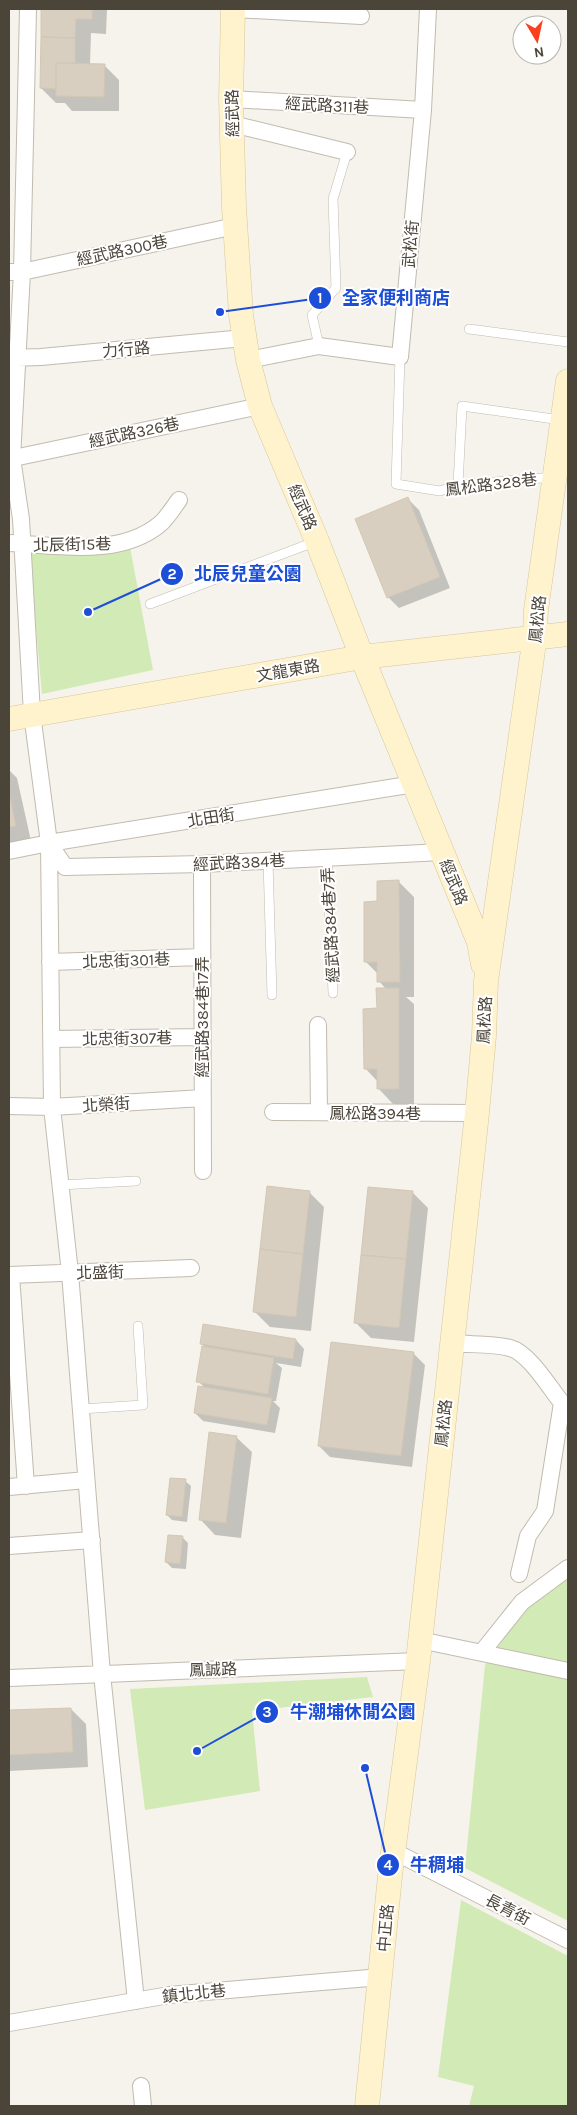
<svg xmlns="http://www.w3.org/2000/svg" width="577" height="2115" viewBox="0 0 577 2115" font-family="Karla,'Noto Sans TC',sans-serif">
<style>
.green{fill:#d2eab5}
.shadow{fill:#0003}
.building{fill:#d8cfc1;stroke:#d3c7b4}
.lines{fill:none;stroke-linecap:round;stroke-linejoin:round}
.lane-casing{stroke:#c2bbae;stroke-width:10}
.street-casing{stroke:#c2bbae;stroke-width:18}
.secondary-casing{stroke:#d6c79b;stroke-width:25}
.lane{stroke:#fff;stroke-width:9}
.street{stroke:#fff;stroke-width:16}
.secondary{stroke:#fff3cd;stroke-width:24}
.labels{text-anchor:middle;stroke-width:4;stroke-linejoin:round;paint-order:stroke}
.street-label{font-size:16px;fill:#4b4439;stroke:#fff}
.leader{fill:none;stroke:#1d4ed8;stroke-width:2}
.callout-dot{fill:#1d4ed8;stroke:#fff;stroke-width:2}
.mark-label{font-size:15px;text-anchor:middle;font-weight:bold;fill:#fff}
.callout-label{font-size:18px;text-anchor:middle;font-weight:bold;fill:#1d4ed8;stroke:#fff;stroke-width:4;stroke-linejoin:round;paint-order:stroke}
</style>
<rect width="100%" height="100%" fill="#f6f3ec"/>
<path class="green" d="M130,547L153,670L42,694L29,552L108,554Z
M568,1573V1921L465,1868L485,1665L534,1597Z
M367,1677L373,1697L252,1711L260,1791L145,1810L130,1689Z
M461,1900L568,1956V2106H469L474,2086L438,2077Z"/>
<path class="shadow" d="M43,9H107L106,34L91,33L90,65H104L119,80V111H72L65,103H56L41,88Z
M408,499L419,510L450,588L399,608L388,597Z
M9,770L17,778L31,841L9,845Z
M399,882L414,897V997H406L414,1004V1104H393L378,1088V1082L365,1068L378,1010L386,989L379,981V975L365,961L378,903Z
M309,1192L324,1207L311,1331L270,1327L255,1312Z
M412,1192L428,1208L414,1342L371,1338L356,1323Z
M296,1340L304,1349L301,1367L276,1363L282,1368L276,1401H273L280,1408L275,1433L203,1421L195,1413L205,1388L198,1381L204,1346L201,1344Z
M414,1354L425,1365L412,1467L330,1457L319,1446Z
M236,1437L252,1452L241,1538L215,1535L200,1519Z
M185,1481L191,1486L187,1522L172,1520L167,1515Z
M169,1536L183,1538L188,1543L186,1569L172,1568L166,1562Z
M71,1709L86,1724L88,1767L9,1771V1712Z"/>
<path class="building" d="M41,9H92V19H76L75,38L41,37Z
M41,37L75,38V63H56V89L40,88Z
M56,63L105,64L104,97L56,96Z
M408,497L440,577L387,598L355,519Z
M9,791L16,826L9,827Z
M399,880L400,982H377V962H364V902L377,901V881Z
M376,988H399V1089H377V1069H364L363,1009L377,1008Z
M267,1186L310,1191L303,1254L260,1249Z
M368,1187L413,1191L406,1259L361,1255Z
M260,1249L303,1254L296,1317L253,1312Z
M361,1255L406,1259L399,1328L354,1323Z
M203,1324L296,1339L293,1359L200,1344Z
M331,1342L414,1352L401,1456L318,1446Z
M202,1346L274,1358L268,1394L196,1382Z
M198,1386L272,1398L267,1425L194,1413Z
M209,1432L237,1436L226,1523L199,1520Z
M170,1478L186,1479L182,1517L166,1515Z
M168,1535L183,1536L180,1564L165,1562Z
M71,1708L73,1752L9,1755V1710Z"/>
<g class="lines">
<defs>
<path id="lane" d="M469,329L568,342
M319,346L312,315L336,288L333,199L347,152
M400,357L396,484L440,491L458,485L554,477
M458,485L462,406L561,420
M150,604L317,541
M327,857L333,993
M268,861L272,995
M60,1185L136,1181
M81,1409L143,1405L138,1326"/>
<path id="street" d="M28,9L22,272L12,458L21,519L32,714L49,843L52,1107L70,1273L102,1674L136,2001
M236,9L361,16
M231,99L423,110
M232,124L347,152
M9,272H22L235,226
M9,358L41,357L244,338
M248,360L319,346L400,357L423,110L428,9
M9,459L260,406
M9,543C57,545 119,558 160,524C167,518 173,508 179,500
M49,843L65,867L202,864L442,852
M9,851L49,843L414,784
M202,864L203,1171
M50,962L202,957
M318,1025L319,1112
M51,1039L202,1037
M9,1106L52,1107L203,1098
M273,1112L477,1113
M9,1275L191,1268
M11,1275L26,1486
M452,1343C470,1345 492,1343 510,1348C529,1353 549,1387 562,1403L545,1511L528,1536L519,1574
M9,1487L86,1480
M9,1546L92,1540
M420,1640L568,1671
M482,1652L522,1602L568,1568
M9,1678L418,1661
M393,1851L568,1940
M9,2023L169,1995L381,1977
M141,2086L143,2106"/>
<path id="secondary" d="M233,9L231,99L234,207L241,315L248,360L260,406L317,541L362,657L479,942L483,964
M9,719L362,657L568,634
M367,2106L390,1876L418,1661L477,1113L484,1036L486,981L535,636L536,610L568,381"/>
</defs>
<use href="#lane" class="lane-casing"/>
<use href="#street" class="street-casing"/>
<use href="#secondary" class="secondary-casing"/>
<use href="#lane" class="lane"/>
<use href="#street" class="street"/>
<use href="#secondary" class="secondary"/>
</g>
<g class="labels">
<g class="street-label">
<text transform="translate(327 105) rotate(3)" y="6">經武路311巷</text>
<text transform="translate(232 113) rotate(-91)" y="6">經武路</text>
<text transform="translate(410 244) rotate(-85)" y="6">武松街</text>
<text transform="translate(122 250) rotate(-12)" y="6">經武路300巷</text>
<text transform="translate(126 349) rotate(-5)" y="6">力行路</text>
<text transform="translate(134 432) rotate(-12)" y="6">經武路326巷</text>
<text transform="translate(491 484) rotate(-7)" y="6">鳳松路328巷</text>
<text transform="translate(303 507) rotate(67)" y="6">經武路</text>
<text transform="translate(72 544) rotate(-1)" y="6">北辰街15巷</text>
<text transform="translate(537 619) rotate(-84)" y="6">鳳松路</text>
<text transform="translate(288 670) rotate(-10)" y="6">文龍東路</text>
<text transform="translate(211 817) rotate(-9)" y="6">北田街</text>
<text transform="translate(239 862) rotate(-3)" y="6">經武路384巷</text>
<text transform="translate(454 882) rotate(68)" y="6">經武路</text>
<text transform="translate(330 925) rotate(-93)" y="6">經武路384巷7弄</text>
<text transform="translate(126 960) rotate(-2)" y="6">北忠街301巷</text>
<text transform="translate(202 1017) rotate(-90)" y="6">經武路384巷17弄</text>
<text transform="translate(484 1020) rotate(-87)" y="6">鳳松路</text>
<text transform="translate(127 1038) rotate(-1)" y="6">北忠街307巷</text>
<text transform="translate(106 1104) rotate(-4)" y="6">北榮街</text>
<text x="375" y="1119">鳳松路394巷</text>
<text transform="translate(100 1272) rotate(-2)" y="6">北盛街</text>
<text transform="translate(443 1423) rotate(-84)" y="6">鳳松路</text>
<text transform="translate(213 1669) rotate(-2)" y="6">鳳誠路</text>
<text transform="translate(508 1909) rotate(27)" y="6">長青街</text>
<text transform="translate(385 1928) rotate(-85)" y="6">中正路</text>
<text transform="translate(194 1993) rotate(-6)" y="6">鎮北北巷</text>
</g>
</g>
<path class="leader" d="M220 312L320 298M88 612L172 574M197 1751L267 1712M365 1768L388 1865"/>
<g class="callout-dot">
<circle cx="220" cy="312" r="5"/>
<circle cx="88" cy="612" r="5"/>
<circle cx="197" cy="1751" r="5"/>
<circle cx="365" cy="1768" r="5"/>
<circle cx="320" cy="298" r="12"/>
<circle cx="172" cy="574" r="12"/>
<circle cx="267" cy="1712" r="12"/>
<circle cx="388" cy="1865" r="12"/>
</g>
<g class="mark-label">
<text x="320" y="303">1</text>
<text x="172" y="579">2</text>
<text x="267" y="1717">3</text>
<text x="388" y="1870">4</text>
</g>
<g class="callout-label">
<text x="396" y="304">全家便利商店</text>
<text x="248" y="580">北辰兒童公園</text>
<text x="353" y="1718">牛潮埔休閒公園</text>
<text x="437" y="1871">牛稠埔</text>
</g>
<rect width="577" height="2115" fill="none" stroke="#4b4439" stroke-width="20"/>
<g transform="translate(537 40) rotate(171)"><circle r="24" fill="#ffffff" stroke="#b7b4b0"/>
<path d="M0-4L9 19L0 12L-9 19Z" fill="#fc3f1d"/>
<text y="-8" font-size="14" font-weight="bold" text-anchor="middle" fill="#4b4439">N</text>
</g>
</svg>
